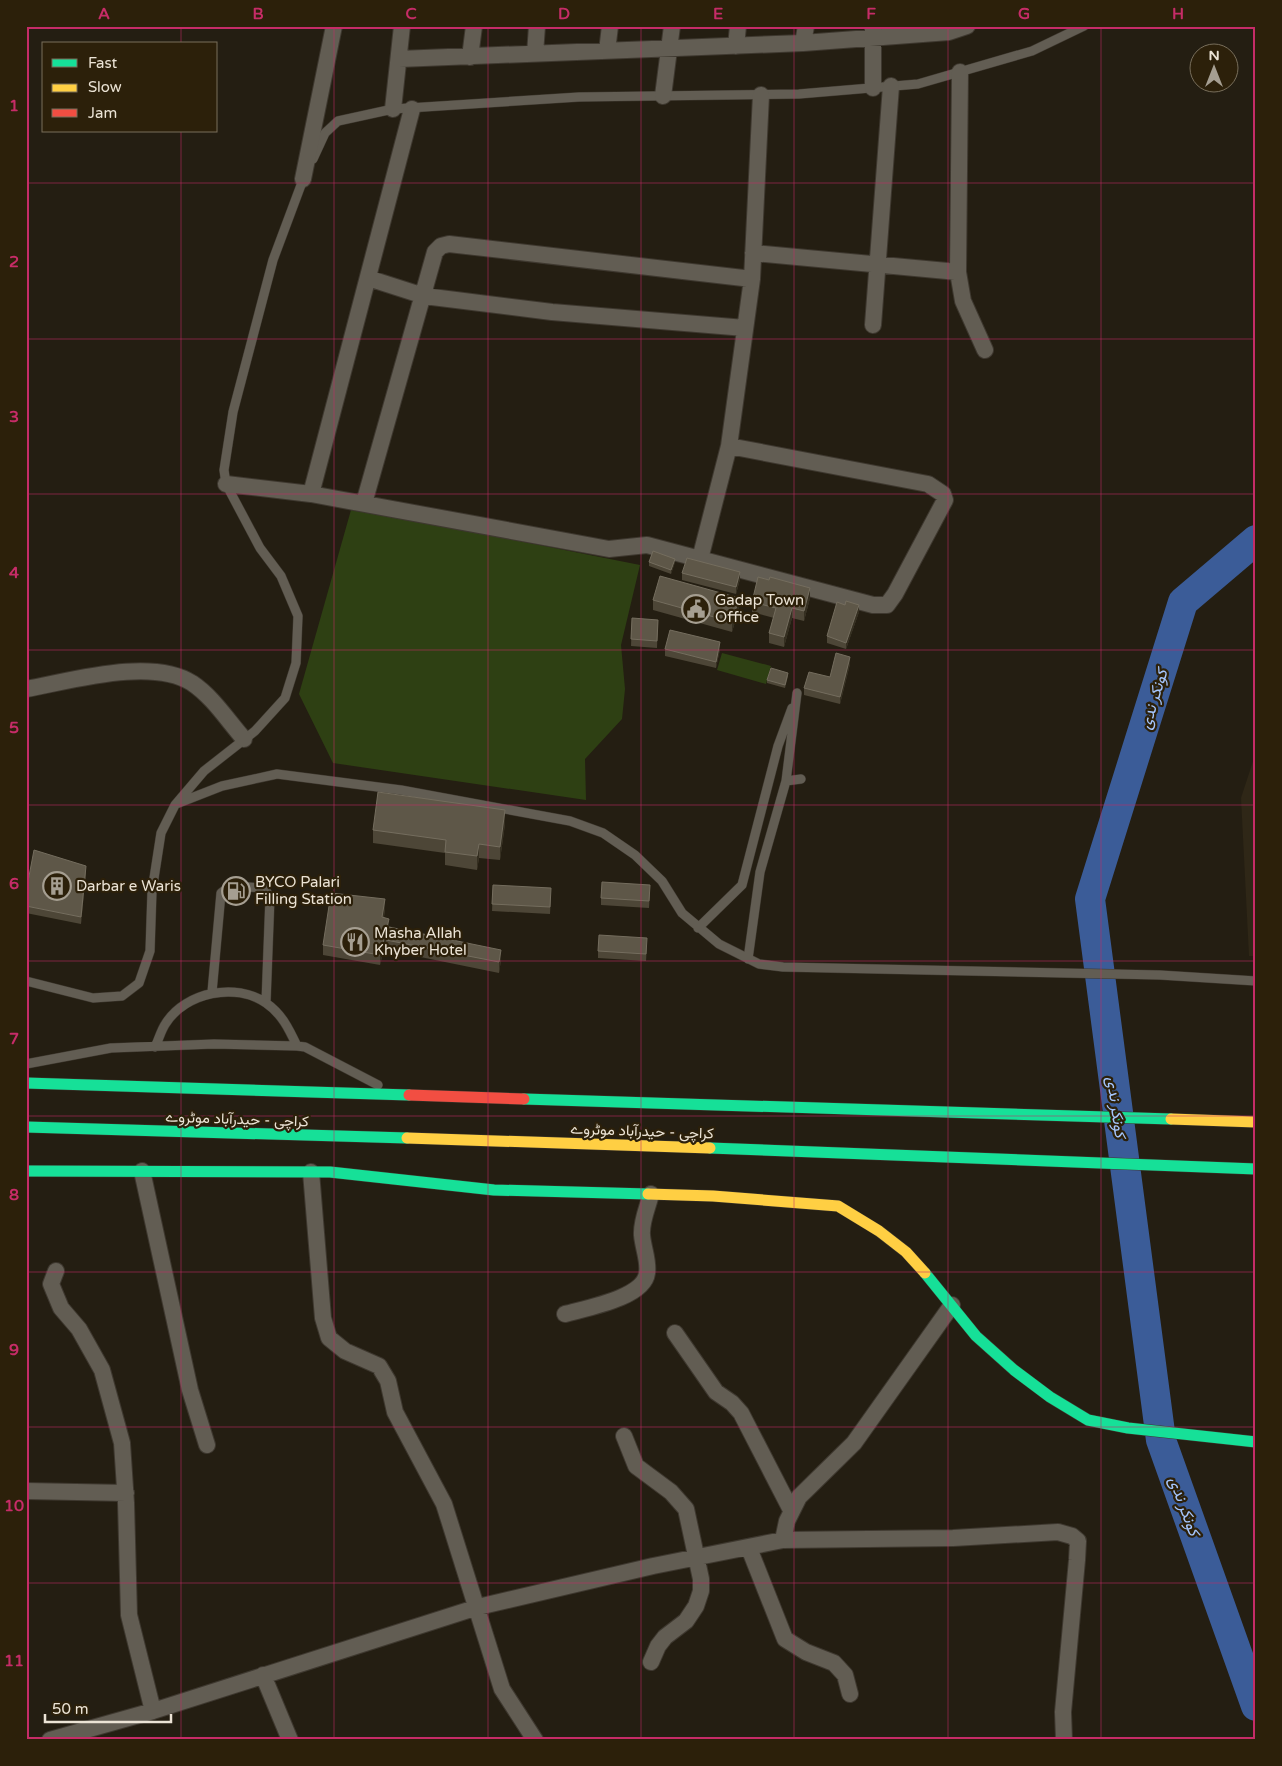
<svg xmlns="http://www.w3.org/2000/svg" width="1282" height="1766" viewBox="0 0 1282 1766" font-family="'Varela Round',Vazirmatn,sans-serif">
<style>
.industrial{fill:#2f2717}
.green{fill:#2e4013}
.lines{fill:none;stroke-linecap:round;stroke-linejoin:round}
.river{stroke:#3b5c98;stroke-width:30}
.lane-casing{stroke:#3e382f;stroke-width:10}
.street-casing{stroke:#3e382f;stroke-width:18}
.fast-casing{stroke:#3e382f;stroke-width:12}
.slow-casing{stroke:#3e382f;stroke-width:12}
.jam-casing{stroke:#3e382f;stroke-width:12}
.lane{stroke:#625d53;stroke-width:9}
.street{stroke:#625d53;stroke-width:16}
.fast{stroke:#16e098;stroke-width:11}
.slow{stroke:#ffcf43;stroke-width:11}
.jam{stroke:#f24e42;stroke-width:11}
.wall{fill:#4d4637}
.shaded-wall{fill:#352f21}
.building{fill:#5e5748;stroke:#746d5e}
.grid{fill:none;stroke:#c62c67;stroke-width:1;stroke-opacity:0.55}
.labels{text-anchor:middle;stroke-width:4.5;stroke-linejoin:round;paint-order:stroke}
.poi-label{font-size:15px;fill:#ebe3d5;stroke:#2c200a;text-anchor:start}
.street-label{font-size:15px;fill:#ebe3d5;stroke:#2c200a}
.water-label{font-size:16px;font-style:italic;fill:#a5c6fe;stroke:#2c200a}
.neatline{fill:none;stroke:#c62c67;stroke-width:2}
.grid-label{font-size:16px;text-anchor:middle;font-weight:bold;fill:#c62c67}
</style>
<rect width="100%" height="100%" fill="#241e12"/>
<path class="industrial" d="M1256,752V956H1249L1241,798Z"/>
<path class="green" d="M351,510L384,514L640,565L621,645L625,689L622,719L585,759L586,800L333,763L299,694Z
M722,653L771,666L766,684L717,670Z"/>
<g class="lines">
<path class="river" d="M1256,540L1183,602L1090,899L1161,1440L1256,1706"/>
<defs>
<path id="lane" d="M313,159L325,133L338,121L393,109L579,97L799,94L918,84L1032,51L1084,26
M786,781L801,779
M176,804L222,786L277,774L401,790L570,821L603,833L635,855L662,881L682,913L719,944L759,964L783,967L1160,975L1256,981
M698,928L742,885L778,746L792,708
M748,959L760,872L786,781L797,693
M26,981L93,998L122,996L139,983L150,951L152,891L161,833L175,805L204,771L255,731L285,698L296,663L298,616L281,576L260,548L226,484L224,470L233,412L273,260L304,177
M212,992L221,893L230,886L264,888L270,897L266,1002
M155,1047C159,1039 161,1030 166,1023C186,992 236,982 266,1003C282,1014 289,1029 297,1046
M26,1064L111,1048L214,1044L297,1046L305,1047L378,1085"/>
<path id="street" d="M873,28V88
M803,43L806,26
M736,46L738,26
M607,51L610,26
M535,54L537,26
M470,57L474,26
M399,59L803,43L949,32L967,26
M960,72L958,272L963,301L985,350
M663,96L672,26
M393,109L402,26
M303,179L334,26
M753,253L958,272
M368,278L424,296L552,312L745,328
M873,325L891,86
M226,484L311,494L609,549L647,545L873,605H887L895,594L945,500L943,494L928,484L729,446
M311,494L412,109
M364,503L435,252L441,246L449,244L752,279
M700,559L729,446L752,279L761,95
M26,689C71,681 151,657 192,683C213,697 228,721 244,739
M142,1171L190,1390L207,1445
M311,1172L323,1318L329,1338L345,1351L379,1366L388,1381L395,1412L444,1504L502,1689L535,1740
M56,1271L51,1284L61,1308L79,1329L102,1370L122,1443L126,1503L129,1615L153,1711
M565,1314C586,1308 644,1298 647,1273C649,1261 643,1248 642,1235C641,1221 648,1207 651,1194
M675,1333L716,1392L732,1403L741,1413L791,1510
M624,1436L636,1466L671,1492L686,1509L701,1579V1591L696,1606L686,1621L665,1637L658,1646L651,1662
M26,1491L126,1493
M783,1540L953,1538L1058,1532L1072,1536L1078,1541L1077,1560L1063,1712L1064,1740
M749,1548L785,1639L806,1652L834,1663L845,1675L850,1694
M263,1675L290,1740
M50,1740L153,1711L478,1607L653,1566L783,1540L787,1521L799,1497L854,1443L952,1305"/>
<path id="fast" d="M26,1083L409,1095
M524,1099L1171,1119
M26,1127L407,1138
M710,1148L1256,1169
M26,1171L330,1172L494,1190L648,1194
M925,1273L976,1336L1014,1370L1050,1397L1088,1420L1128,1428L1256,1442"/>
<path id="slow" d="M1171,1119L1256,1122
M407,1138L710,1148
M648,1194L713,1196L838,1206L879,1231L906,1252L925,1273"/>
<path id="jam" d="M409,1095L524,1099"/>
</defs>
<use href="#lane" class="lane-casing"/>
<use href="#street" class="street-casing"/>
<use href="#fast" class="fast-casing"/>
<use href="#slow" class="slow-casing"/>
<use href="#jam" class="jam-casing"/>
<use href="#lane" class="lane"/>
<use href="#street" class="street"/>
<use href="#fast" class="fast"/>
<use href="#slow" class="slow"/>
<use href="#jam" class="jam"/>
</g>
<path class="wall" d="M649,562H675L671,574L649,566Z
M682,573L740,579L736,594L682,580Z
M810,598L804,621L792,618L784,647L769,643V633L774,618L752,612V602Z
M653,600L739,608L732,632L653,610Z
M859,612L846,649L827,643V636Z
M632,618L658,620L657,648L631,646Z
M665,649H720L716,668L665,656Z
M850,664L840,704L804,695V688L830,677Z
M788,676L785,688L767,683V680Z
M505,824L500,860L479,858L477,870L445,865V853L373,843V830Z
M86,873L81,924L26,913V892Z
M493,885L551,895L550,914L492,911Z
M650,892L649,908L601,905V898Z
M385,909L384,917L389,927L501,960L499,973L386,950V940L380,965L323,955V945Z
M647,945L646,961L598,958V951Z"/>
<path class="shaded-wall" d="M675,559V562L671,574V570Z
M740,572V579L736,594V587Z
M810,588V598L804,621V611Z
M739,598V608L732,632V622Z
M859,605V612L846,649V643Z
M792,608V618L784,647V637Z
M720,642V649L716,668V662Z
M850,657V664L840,704V697Z
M505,810V824L500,860V847Z
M479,844V858L477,870V856Z
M86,866V873L81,924V917Z
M385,899V909L382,927V917Z
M389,919V929L380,965V955Z
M501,950V960L499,973V962Z"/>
<path class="building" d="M653,551L675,559L671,570L649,562Z
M687,558L740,572L736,587L682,573Z
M660,576L739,598L732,622L653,600Z
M758,577L769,580L770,577L810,588L804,611L792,608L784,637L769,633L776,608L752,602Z
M846,601L859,605L846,643L827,636L837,602L845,605Z
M632,618L658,620L657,641L631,639Z
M670,630L720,642L716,662L665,649Z
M836,653L850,657L840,697L804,688L809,672L830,677Z
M771,668L788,673L785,685L767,680Z
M378,792L505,810L500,847L479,844L477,856L445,852L446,840L373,830Z
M34,850L86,866L81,917L26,906V892Z
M602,882L650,885L649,901L601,898Z
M493,885L551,888L550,907L492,904Z
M331,893L385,899L382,917L389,919L380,955L323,945Z
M389,927L501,950L499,962L386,940Z
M599,935L647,938L646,954L598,951Z"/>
<path class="grid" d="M181,26V44M334,26V1740M488,26V1740M641,26V1740M794,26V1740M948,26V1740M1101,26V1740M181,131V1740M26,183H1256M26,339H1256M26,494H1256M26,650H1256M26,805H1256M26,961H1256M26,1116H1256M26,1272H1256M26,1427H1256M26,1583H1256"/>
<defs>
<symbol id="civic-ring" viewBox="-11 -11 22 22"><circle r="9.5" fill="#2c200a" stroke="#a59e91" stroke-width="1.5"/><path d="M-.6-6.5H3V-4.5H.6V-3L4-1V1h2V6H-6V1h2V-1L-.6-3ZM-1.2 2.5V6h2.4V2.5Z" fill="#a59e91"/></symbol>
<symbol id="building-ring" viewBox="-11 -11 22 22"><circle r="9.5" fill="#2c200a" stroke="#a59e91" stroke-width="1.5"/><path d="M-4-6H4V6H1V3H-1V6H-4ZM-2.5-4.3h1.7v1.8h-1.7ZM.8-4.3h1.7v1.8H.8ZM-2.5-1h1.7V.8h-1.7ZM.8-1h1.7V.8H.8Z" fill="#a59e91"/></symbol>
<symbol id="fuel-ring" viewBox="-11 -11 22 22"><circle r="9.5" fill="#2c200a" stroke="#a59e91" stroke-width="1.5"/><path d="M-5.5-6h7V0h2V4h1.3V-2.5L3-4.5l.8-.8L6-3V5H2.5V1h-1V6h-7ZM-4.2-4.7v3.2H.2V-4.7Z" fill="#a59e91"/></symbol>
<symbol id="restaurant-ring" viewBox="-11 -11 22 22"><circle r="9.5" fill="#2c200a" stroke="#a59e91" stroke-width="1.5"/><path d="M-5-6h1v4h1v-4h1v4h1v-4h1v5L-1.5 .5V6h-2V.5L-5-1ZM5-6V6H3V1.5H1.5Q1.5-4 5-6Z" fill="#a59e91"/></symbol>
</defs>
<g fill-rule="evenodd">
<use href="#civic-ring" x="680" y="593" width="32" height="32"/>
<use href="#building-ring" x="41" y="870" width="32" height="32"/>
<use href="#fuel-ring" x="220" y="875" width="32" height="32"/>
<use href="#restaurant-ring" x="339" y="926" width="32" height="32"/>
</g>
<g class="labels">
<g class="poi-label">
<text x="715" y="605">Gadap Town<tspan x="715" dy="17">Office</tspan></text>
<text x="255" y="887">BYCO Palari<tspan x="255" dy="17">Filling Station</tspan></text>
<text x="76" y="891">Darbar e Waris</text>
<text x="374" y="938">Masha Allah<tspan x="374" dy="17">Khyber Hotel</tspan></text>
</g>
<g class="street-label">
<text transform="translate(237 1119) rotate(2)" y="5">کراچی - حیدرآباد موٹروے</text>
<text transform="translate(642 1131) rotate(2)" y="5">کراچی - حیدرآباد موٹروے</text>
</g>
<g class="water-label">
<text transform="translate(1153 699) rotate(-73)" y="6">کونکر ندی</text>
<text transform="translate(1117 1107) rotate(82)" y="6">کونکر ندی</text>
<text transform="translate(1185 1506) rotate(70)" y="6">کونکر ندی</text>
</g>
</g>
<rect width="1282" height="1766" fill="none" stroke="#2c200a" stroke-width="55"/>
<rect x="42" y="42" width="175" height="90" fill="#2c200a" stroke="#786e5b"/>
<rect x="52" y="59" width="25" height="8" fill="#16e098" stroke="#786e5b"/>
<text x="88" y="68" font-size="15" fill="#ebe3d5">Fast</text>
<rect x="52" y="84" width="25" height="8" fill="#ffcf43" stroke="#786e5b"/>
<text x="88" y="92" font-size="15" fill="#ebe3d5">Slow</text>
<rect x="52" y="109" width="25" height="8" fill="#f24e42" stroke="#786e5b"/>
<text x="88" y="118" font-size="15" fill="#ebe3d5">Jam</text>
<g transform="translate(1214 68)"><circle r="24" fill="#2c200a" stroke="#786e5b"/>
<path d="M0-4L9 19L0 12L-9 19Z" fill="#a59e91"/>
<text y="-8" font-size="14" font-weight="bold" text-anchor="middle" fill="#ebe3d5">N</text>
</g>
<path d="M45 1714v8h126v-8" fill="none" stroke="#ebe3d5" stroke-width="2.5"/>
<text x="52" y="1714" font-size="15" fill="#ebe3d5" stroke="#2c200a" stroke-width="4" paint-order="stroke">50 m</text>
<rect x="28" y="28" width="1226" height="1710" class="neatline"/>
<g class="grid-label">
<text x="104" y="19">A</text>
<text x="258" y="19">B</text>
<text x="411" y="19">C</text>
<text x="564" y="19">D</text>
<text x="718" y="19">E</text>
<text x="871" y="19">F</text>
<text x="1024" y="19">G</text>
<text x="1178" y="19">H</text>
<text x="14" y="111">1</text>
<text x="14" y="267">2</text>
<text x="14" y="422">3</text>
<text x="14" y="578">4</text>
<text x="14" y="733">5</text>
<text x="14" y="889">6</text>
<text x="14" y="1044">7</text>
<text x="14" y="1200">8</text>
<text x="14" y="1355">9</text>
<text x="14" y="1511">10</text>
<text x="14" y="1666">11</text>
</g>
</svg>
